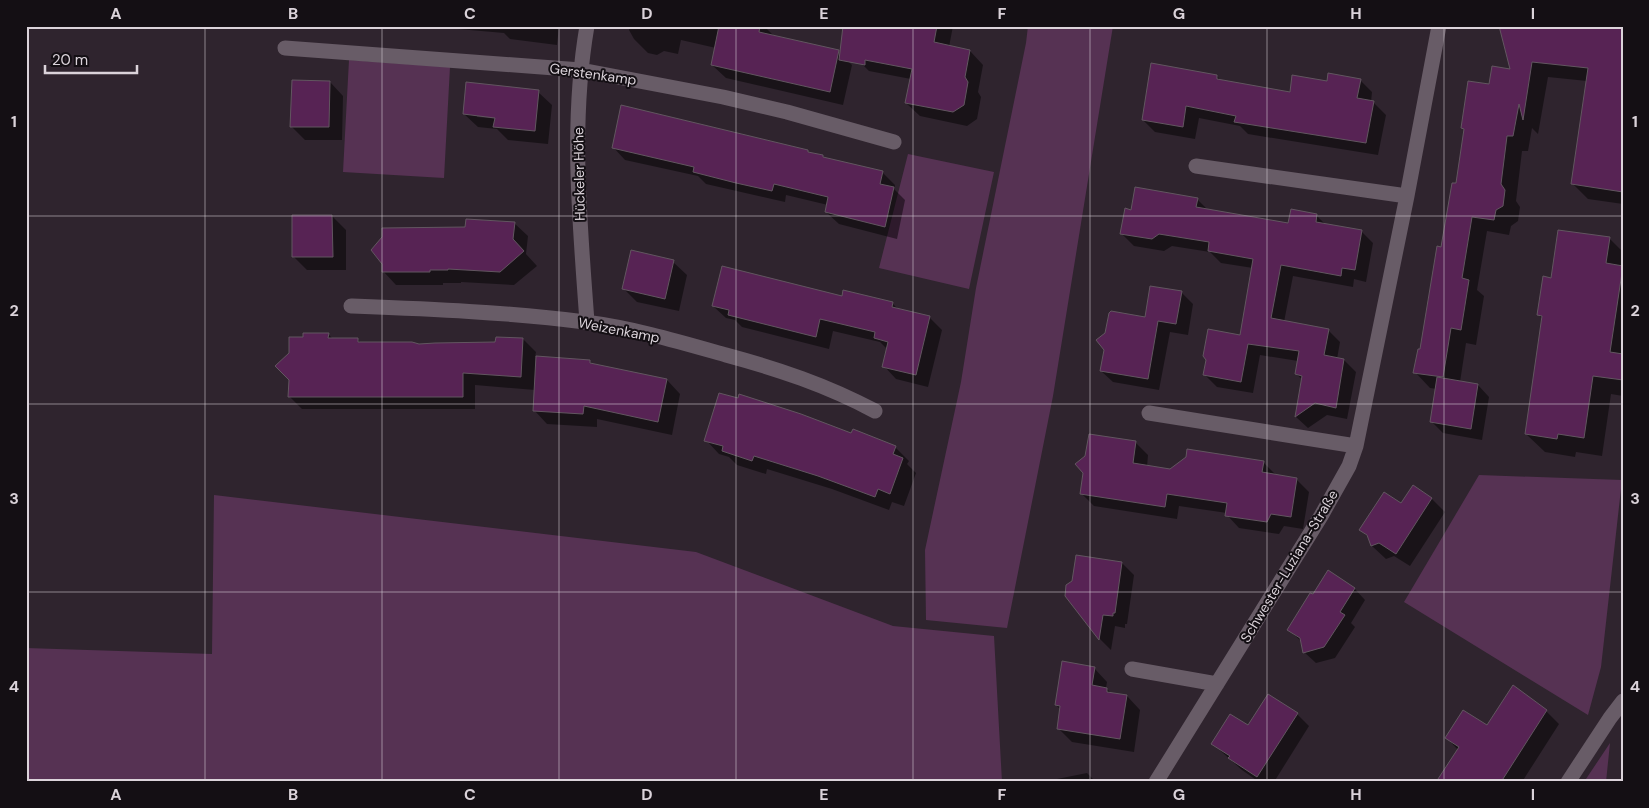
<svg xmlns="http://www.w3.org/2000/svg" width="1649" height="808" viewBox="0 0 1649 808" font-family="'DM Sans',sans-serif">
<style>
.green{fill:#563253}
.shadow{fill:#0007;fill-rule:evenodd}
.building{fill:#572354;stroke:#625660}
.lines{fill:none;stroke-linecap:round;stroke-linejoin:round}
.minor{stroke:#685c67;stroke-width:15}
.grid{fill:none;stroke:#dbd3da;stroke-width:1;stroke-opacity:0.55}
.labels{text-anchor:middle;stroke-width:4;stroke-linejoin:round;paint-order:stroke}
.street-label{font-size:14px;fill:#dbd3da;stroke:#140f14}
.neatline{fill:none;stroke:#dbd3da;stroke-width:2}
.grid-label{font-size:16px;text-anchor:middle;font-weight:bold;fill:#dbd3da}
</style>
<rect width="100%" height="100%" fill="#2f242e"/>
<path class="green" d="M1028,26H1113L1053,396L1007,628L926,620L925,550L961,382L976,288L1026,43Z
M349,60L450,67L444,178L343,172Z
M908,154L994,172L969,289L879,268Z
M1479,475L1622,480L1601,667L1588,715L1404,602Z
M214,495L696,552L893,626L994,636L1002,782H26V648L212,654Z
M1610,743L1606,782H1584Z"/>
<path class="shadow" d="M424,26H559L557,45L510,39L504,33Z
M630,26H764L775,37L838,51L852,65L843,105L726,78L712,65L716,48L681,40L678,54L664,51L657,55L648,53L634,39L629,30Z
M911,26H953L949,47L970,51L983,65L978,92L981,97L977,119L967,126L920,116L906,103L911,79L869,71L855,57Z
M1501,26H1623V204L1588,199L1573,184L1587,81L1548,77L1538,134L1532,128L1528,151H1522L1516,201L1520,207L1518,221L1511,226L1509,235L1487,231L1477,290L1484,296L1476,345L1466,343L1460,382L1478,385L1489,397L1482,440L1443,433L1432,422L1437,389L1430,388L1415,372L1457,185L1465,131L1462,128L1490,86L1512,70Z
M1217,76L1222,82L1291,94L1328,82L1360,80L1372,92L1371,102H1373L1386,115L1378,155L1248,134L1240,126L1199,118L1195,139L1155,132L1143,120Z
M330,82L343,96L342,140H305L291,126Z
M538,92L552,105L548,144L508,140L497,129L478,127L464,114ZM477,114L501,117V119L477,117Z
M613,147L807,151L809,153L823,156L825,159L882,172L895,185L894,189L905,200L897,239L839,224L826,212L828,205L786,195L785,202L706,184L698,176L625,160Z
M1197,199L1208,210L1290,224L1316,215L1326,225L1361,231L1373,243L1366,282L1354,279L1353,287L1293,276L1284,322L1328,330L1340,342L1337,359L1344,360L1356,372L1347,419L1327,415L1308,428L1296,417L1303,380L1296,374L1298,361L1260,355L1253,393L1217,387L1205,375L1241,336L1253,268L1221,263L1210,252L1172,246L1164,251L1134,246L1122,234L1132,211Z
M332,216L346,230V270H307L294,257Z
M514,223L528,236L526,254L537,266L514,285L461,282V283H443V285H396L383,271L466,228Z
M1609,238L1623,252V396L1611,394L1602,456L1576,452L1575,457L1545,452L1526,434L1542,319L1539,315L1552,279Z
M673,262L687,275L679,311L637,302L623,288Z
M1181,292L1193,304L1188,335L1170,332L1159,390L1113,382L1101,371Z
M843,297L892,303L899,310L929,317L942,330L928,387L896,379L884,366L888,350L880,342L833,331L829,349L742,327L735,320L726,318L713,306Z
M328,334L333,339L358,340L362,344L419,345L496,344L523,339L536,352L535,357L589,361L594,365L667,380L680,394L672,435L597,419V427L547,424L534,410L535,390L475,385V409H302L289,396L304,338Z
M852,435L895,447L909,461L907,464L916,473L904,506L892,502L889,510L832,489L767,469L766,474L737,465L729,457L719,454L706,440Z
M1090,436L1136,443L1148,455L1147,467L1170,470L1263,462L1276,475L1296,479L1309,492L1303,529L1284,526L1279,534L1239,528L1227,515V513L1179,506L1177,519L1094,506L1081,493Z
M1413,486L1432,499L1445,512L1410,566L1394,556L1386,559L1372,546L1369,538L1361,530L1401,505Z
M1077,556L1122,563L1134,575L1127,624H1125V628L1115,626L1111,650L1100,639L1066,596L1073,582Z
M1354,588L1365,600L1351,623L1355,627L1335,658L1316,663L1304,652L1302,642L1289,630Z
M1094,668L1107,682L1106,688L1112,694L1127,696L1140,710L1134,752L1072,742L1058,728L1061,710L1056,705Z
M1513,687L1546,711L1559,724L1522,782H1438L1458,750L1447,738L1488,727Z
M1297,714L1309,726L1274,782H1259L1242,770L1213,744L1248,727Z
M1087,773L1096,782H1047V781Z"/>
<path class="building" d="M719,26H760L759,32L839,50L830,92L711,65Z
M843,26H937L934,42L970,50L965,77L968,82L964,105L953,112L905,103L912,69L865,60V65L839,60Z
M1499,26H1623V192L1571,184L1588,68L1532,62L1523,120L1519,104L1513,136H1507L1501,184L1505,190L1503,206L1496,210L1494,220L1472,217L1462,278L1469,280L1461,330L1451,328L1443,377L1413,373L1418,349H1420L1437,246L1441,247L1452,183H1456L1464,129L1461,128L1468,81L1489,84L1492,66L1510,69Z
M1151,63L1217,75V79L1290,92L1292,75L1327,81L1328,73L1361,79L1357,98L1374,101L1366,143L1234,122L1236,116L1186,106L1183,127L1142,120Z
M292,80L330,81L329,127H290Z
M466,82L539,90L535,131L493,127L495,118L463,114Z
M621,105L808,150V152L823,155V157L883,171L880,184L894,187L885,227L825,212L828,197L774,184L772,191L736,183L693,172L694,167L612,148Z
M1135,187L1198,198L1196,207L1288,223L1291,209L1317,214L1316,222L1362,230L1355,270L1342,268L1341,276L1281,265L1271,318L1329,329L1324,355L1344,359L1336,408L1315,403L1295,417L1302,376L1295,374L1299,351L1248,344L1241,382L1203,375L1206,360L1203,356L1208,329L1240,335L1253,259L1208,251L1209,242L1159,234L1152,239L1120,234L1125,208L1131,210Z
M292,215H332L333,257H292Z
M466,219L515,222L513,239L524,251L500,272L448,269V270H430V272H382V264L371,250L382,237V228L465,227Z
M1558,230L1610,237L1606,263L1623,266L1610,352L1623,354V380L1593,376L1584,438L1558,434L1557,439L1525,434L1542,316L1537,315L1543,276L1551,278Z
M631,250L674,260L665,299L622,289Z
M722,266L842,296L843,290L893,302L892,307L930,316L916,375L882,367L888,342L874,338L875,332L820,319L816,337L728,315L729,310L712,306Z
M1150,286L1182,291L1176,324L1158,321L1148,379L1100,371L1104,350L1096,340L1105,333L1109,313L1111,311L1145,317Z
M303,333H329L328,338H358V342H412L419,344L435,343L495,342L496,337L523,338L521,377L463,373V397H288L289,380L275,366L289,353V337H303Z
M536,356L590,360V363L667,379L658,422L584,406L583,414L533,411Z
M1437,377L1478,384L1471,429L1430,422Z
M719,393L738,398L739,394L801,414L851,433L853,429L896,446L893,454L903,458L890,494L878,489L875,497L818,476L754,456L752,461L722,451L723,446L704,441Z
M1089,434L1136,441L1133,463L1170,469L1186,457L1187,449L1264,461L1262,472L1297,478L1291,517L1271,514L1267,522L1225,516L1227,503L1167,494L1165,507L1080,494L1083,473L1075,464L1085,456Z
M1413,485L1432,498L1396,554L1379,543L1371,546L1367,535L1359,530L1384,492L1401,503Z
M1076,555L1122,562L1115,613H1113V616L1103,615L1099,640L1065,596L1066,585L1072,581Z
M1328,570L1355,588L1340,612L1345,615L1324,647L1303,653L1300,638L1287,630L1310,593L1313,594Z
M1062,661L1095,667L1092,685L1107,688V692L1127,695L1120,739L1057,729L1060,706L1055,705Z
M1513,685L1547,710L1501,782H1436L1459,747L1445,738L1463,710L1487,725Z
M1268,694L1298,713L1257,777L1228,758L1230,756L1211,744L1230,714L1248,725Z"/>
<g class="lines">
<path class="minor" d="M285,48L581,70L723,97L787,112L894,142
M1196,166L1407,196
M351,306C429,309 508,312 585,322C633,328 680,342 726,355C778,369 826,385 875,411
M587,322C580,223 570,125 587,26
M1149,413L1356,446
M1132,669L1217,684
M1156,782L1321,516L1349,466L1356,446L1407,196L1439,26
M1568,782L1610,718L1623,701"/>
</g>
<path class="grid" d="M205,26V782M382,26V782M559,26V782M736,26V782M913,26V782M1090,26V782M1267,26V782M1444,26V782M26,216H1623M26,404H1623M26,592H1623"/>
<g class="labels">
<g class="street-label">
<text transform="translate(593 74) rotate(8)" y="5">Gerstenkamp</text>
<text transform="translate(579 174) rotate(-91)" y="5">Hückeler Höhe</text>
<text transform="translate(619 330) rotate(11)" y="5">Weizenkamp</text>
<text transform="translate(1289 566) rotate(-59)" y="5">Schwester-Luziana-Straße</text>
</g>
</g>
<rect width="1649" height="808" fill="none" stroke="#140f14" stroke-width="55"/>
<path d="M45 65v8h92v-8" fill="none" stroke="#dbd3da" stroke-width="2.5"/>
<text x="52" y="65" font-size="15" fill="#dbd3da" stroke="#140f14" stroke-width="4" paint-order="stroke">20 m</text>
<rect x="28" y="28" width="1594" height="752" class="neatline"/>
<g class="grid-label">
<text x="116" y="19">A</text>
<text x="293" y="19">B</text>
<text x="470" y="19">C</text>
<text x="647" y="19">D</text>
<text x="824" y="19">E</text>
<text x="1002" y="19">F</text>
<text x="1179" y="19">G</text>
<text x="1356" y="19">H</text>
<text x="1533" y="19">I</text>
<text x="14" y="127">1</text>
<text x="1635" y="127">1</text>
<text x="14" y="316">2</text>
<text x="1635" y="316">2</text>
<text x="14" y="504">3</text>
<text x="1635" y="504">3</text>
<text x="14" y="692">4</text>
<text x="1635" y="692">4</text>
<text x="116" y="800">A</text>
<text x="293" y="800">B</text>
<text x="470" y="800">C</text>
<text x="647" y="800">D</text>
<text x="824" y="800">E</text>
<text x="1002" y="800">F</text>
<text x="1179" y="800">G</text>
<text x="1356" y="800">H</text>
<text x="1533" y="800">I</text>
</g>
</svg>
